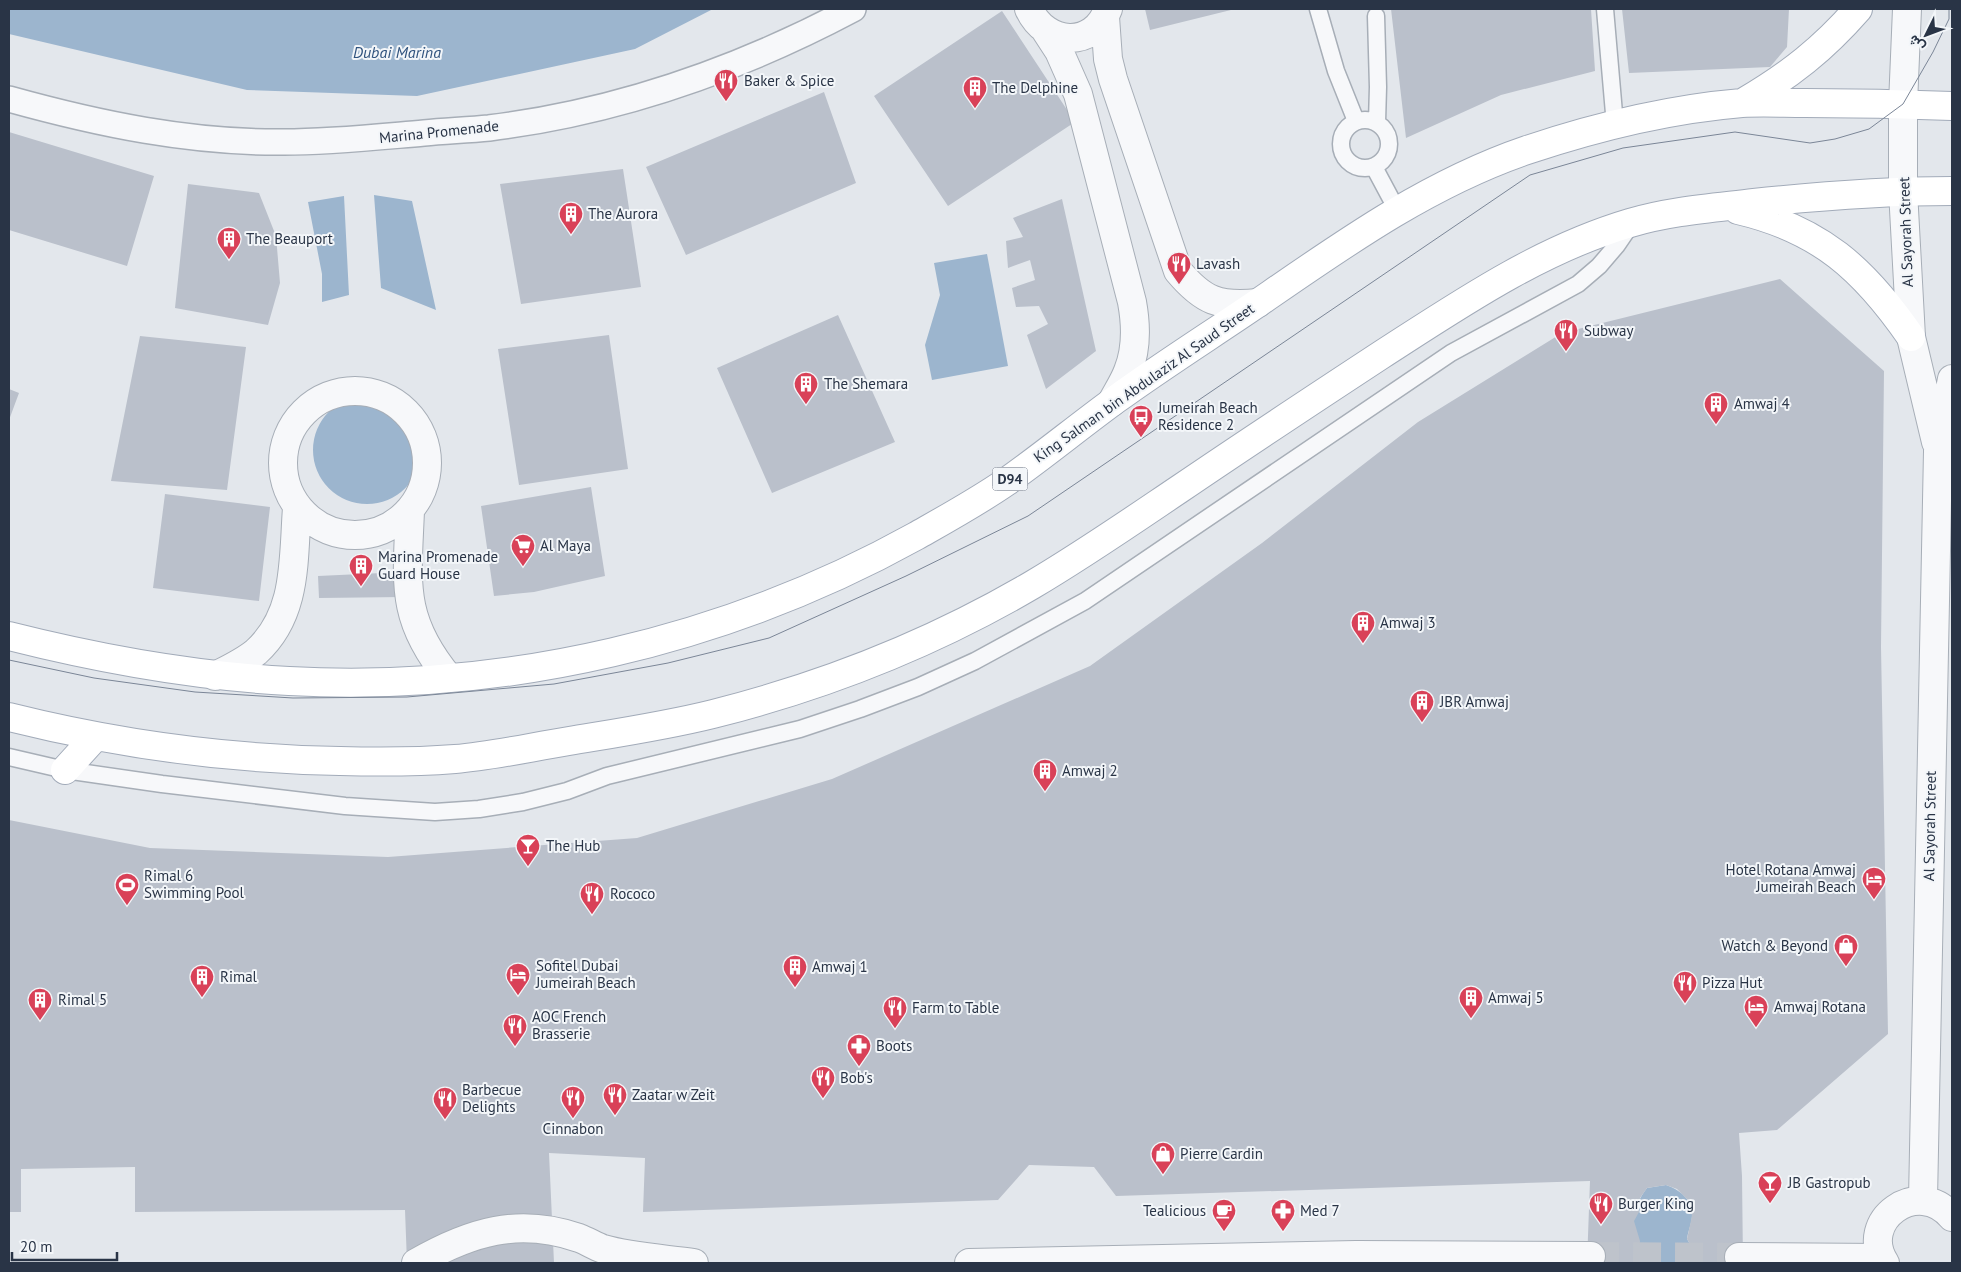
<svg xmlns="http://www.w3.org/2000/svg" width="1961" height="1272" viewBox="0 0 1961 1272" font-family="'PT Sans',Vazirmatn,sans-serif">
<style>
.water{fill:#9cb5ce}
.building{fill:#bac0cb}
.lines{fill:none;stroke-linecap:round;stroke-linejoin:round}
.minor-tunnel{stroke:#bec3cb;stroke-width:28;stroke-dasharray:28 14;stroke-linecap:butt}
.service-casing{stroke:#a7aeb7;stroke-width:19}
.pedestrian-casing{stroke:#a7aeb7;stroke-width:28}
.minor-casing{stroke:#a7aeb7;stroke-width:30}
.primary-casing{stroke:#a2abb9;stroke-width:30}
.service{stroke:#f7f8fa;stroke-width:16}
.pedestrian{stroke:#f7f8fa;stroke-width:25}
.minor{stroke:#f7f8fa;stroke-width:28}
.primary{stroke:#fff;stroke-width:28}
.tram{stroke:#7b8697;stroke-width:1}
.labels{text-anchor:middle;stroke-width:4;stroke-linejoin:round;paint-order:stroke}
.shield{fill:#f3f6f9;stroke:#666e7c;stroke-width:1}
.shield-label{font-size:14px;font-weight:bold;fill:#293446}
.poi-label{font-size:15px;fill:#293446;stroke:#f3f6f9;text-anchor:start}
.street-label{font-size:15px;fill:#293446;stroke:#f3f6f9}
.water-label{font-size:16px;font-style:italic;fill:#30537e;stroke:#f3f6f9}
</style>
<rect width="100%" height="100%" fill="#e3e7ec"/>
<path class="water" d="M9,9H713L635,49L417,96L247,90L9,34Z
M374,195L412,201L436,310L381,288Z
M344,196L349,295L322,302V274L308,202Z
M987,254L1008,366L932,380L925,345L940,295L934,263Z
M313 450a54 54 0 1 1 108 0a54 54 0 1 1-108 0Z
M1666,1185C1680,1190 1692,1199 1692,1215C1692,1223 1688,1231 1687,1239L1696,1254L1698,1263H1632C1644,1250 1633,1237 1634,1221C1634,1209 1640,1197 1647,1188Z"/>
<path class="building" d="M1145,9H1235L1150,30Z
M1391,9H1591L1595,71L1501,95L1406,138Z
M1622,9H1789L1787,47L1770,67L1629,73Z
M1002,11L1075,122L948,206L874,96Z
M824,92L856,183L686,255L646,167Z
M9,132L154,176L127,266L9,230Z
M623,169L641,287L521,304L500,184Z
M188,184L259,193L276,236L280,283L268,325L175,308Z
M1062,199L1096,351L1046,389L1027,335L1048,324L1039,306L1016,307L1012,288L1035,280L1030,260L1008,268L1006,241L1023,237L1013,218Z
M1780,279L1884,371L1881,647L1888,1034L1777,1130L1739,1133L1742,1176L1743,1263H1698L1696,1254L1687,1239L1692,1216L1689,1201L1677,1189L1666,1185L1647,1188L1640,1198L1639,1212L1634,1221L1640,1241L1639,1251L1637,1258L1632,1263H1587L1590,1181L1116,1196L1094,1167L1029,1165L998,1200L643,1212L645,1158L549,1153L554,1263H407L405,1210L135,1212V1167L21,1169V1212H9V820L150,848L388,857L637,838L832,779L1090,666L1262,543L1418,422L1562,333Z
M838,315L895,442L772,493L717,368Z
M609,335L628,469L519,485L498,349Z
M140,336L246,347L227,490L111,481Z
M9,389L19,393L9,420Z
M591,487L605,576L534,592L494,596L481,506Z
M165,494L270,507L259,601L153,588Z
M403,572V597L319,598L318,576Z"/>
<g class="lines">
<path class="minor-tunnel" d="M1591,1256L1739,1257"/>
<defs>
<path id="service" d="M1318,9L1336,71L1356,121
M1605,9L1615,125
M1376,16L1378,87L1377,122
M1341 144a24 24 0 1 1 48 0a24 24 0 1 1-48 0Z
M1374,167L1397,210
M9,757L65,770L162,784L345,806L435,812L479,809L523,802L567,791L607,776L800,729L860,709L918,687L975,661L1085,601L1451,353L1578,284L1599,266L1617,245L1632,223"/>
<path id="pedestrian" d="M9,99C99,124 190,143 284,142C331,142 377,137 424,133C446,131 468,130 489,128C618,112 740,69 853,9"/>
<path id="minor" d="M1029,9C1046,46 1094,49 1108,9
M1907,9L1903,104V191L1911,337L1936,442
M1105,17L1108,59L1113,79L1178,271C1203,301 1219,307 1258,303
M1046,31L1059,51L1078,94L1132,302C1136,324 1137,349 1128,371C1124,382 1117,392 1112,402
M283 463a72 72 0 1 1 144 0a72 72 0 1 1-144 0Z
M410,511C407,583 400,619 449,678
M215,676C229,669 244,662 256,652C298,614 293,559 297,508
M1923,1200L1938,451L1952,379
M1739,1257L1882,1258
M416,1263C470,1232 518,1217 579,1238C587,1241 595,1246 603,1249C630,1257 666,1259 694,1263
M969,1263L1356,1255L1591,1256
M1885,1263C1857,1221 1918,1176 1952,1217"/>
<path id="primary" d="M1744,102C1790,75 1823,49 1858,9
M1738,210C1820,229 1864,269 1911,337
M9,636C100,659 194,676 289,681C504,693 727,641 916,536C946,519 977,502 1006,482C1043,456 1078,427 1115,400C1166,363 1219,330 1271,294C1352,238 1433,182 1527,150C1596,127 1669,109 1742,103C1763,102 1784,103 1805,103C1854,103 1903,104 1952,106
M9,717C117,744 228,759 340,761C378,762 417,762 455,759C493,756 531,747 569,741C617,733 665,726 713,714C824,686 933,643 1032,585C1083,555 1132,521 1181,488C1247,443 1314,399 1381,355C1460,304 1539,250 1630,223C1670,211 1713,208 1754,203C1820,196 1886,191 1952,191
M65,770L95,737"/>
</defs>
<use href="#service" class="service-casing"/>
<use href="#pedestrian" class="pedestrian-casing"/>
<use href="#minor" class="minor-casing"/>
<use href="#primary" class="primary-casing"/>
<use href="#service" class="service"/>
<use href="#pedestrian" class="pedestrian"/>
<use href="#minor" class="minor"/>
<use href="#primary" class="primary"/>
<path class="tram" d="M9,660L94,678L195,692L293,698L407,697L554,684L668,663L769,638L906,576L1028,516L1530,175L1623,148L1735,132L1810,143L1835,139L1869,129L1903,104L1933,52L1949,19V9"/>
</g>
<defs>
<symbol id="restaurant-pin" viewBox="-11 -11 22 30"><path d="M0 17L-7.5 6A9.5 9.5 0 1 1 7.5 6Z" fill="#d94158" stroke="#f3f6f9"/><path d="M-5-6h1v4h1v-4h1v4h1v-4h1v5L-1.5 .5V6h-2V.5L-5-1ZM5-6V6H3V1.5H1.5Q1.5-4 5-6Z" fill="#fff"/></symbol>
<symbol id="building-pin" viewBox="-11 -11 22 30"><path d="M0 17L-7.5 6A9.5 9.5 0 1 1 7.5 6Z" fill="#d94158" stroke="#f3f6f9"/><path d="M-4-6H4V6H1V3H-1V6H-4ZM-2.5-4.3h1.7v1.8h-1.7ZM.8-4.3h1.7v1.8H.8ZM-2.5-1h1.7V.8h-1.7ZM.8-1h1.7V.8H.8Z" fill="#fff"/></symbol>
<symbol id="bus-pin" viewBox="-11 -11 22 30"><path d="M0 17L-7.5 6A9.5 9.5 0 1 1 7.5 6Z" fill="#d94158" stroke="#f3f6f9"/><path d="M-5-6H5V4H4V6H2V4H-2V6H-4V4H-5ZM-3.5-4V0h7V-4ZM-3.5 1.2v1.5H-2V1.2ZM2 1.2v1.5H3.5V1.2Z" fill="#fff"/></symbol>
<symbol id="supermarket-pin" viewBox="-11 -11 22 30"><path d="M0 17L-7.5 6A9.5 9.5 0 1 1 7.5 6Z" fill="#d94158" stroke="#f3f6f9"/><path d="M-6-5.5h2.5l.6 2H6L4.5 2H-2.5L-4.4-4H-6ZM-1.5 3.2a1.3 1.3 0 1 0 .1 0ZM3 3.2a1.3 1.3 0 1 0 .1 0Z" fill="#fff"/></symbol>
<symbol id="bar-pin" viewBox="-11 -11 22 30"><path d="M0 17L-7.5 6A9.5 9.5 0 1 1 7.5 6Z" fill="#d94158" stroke="#f3f6f9"/><path d="M-6-5H6L.8 .8V4.5H3.5V6h-7V4.5H-.8V.8Z" fill="#fff"/></symbol>
<symbol id="hotel-pin" viewBox="-11 -11 22 30"><path d="M0 17L-7.5 6A9.5 9.5 0 1 1 7.5 6Z" fill="#d94158" stroke="#f3f6f9"/><path d="M-6-4.5h1.5V1H6V5H4.5V3h-9V5H-6ZM-4 0a1.8 1.8 0 1 1 3.6 0ZM.5 0V-2.5h3Q6-2.5 6 0Z" fill="#fff"/></symbol>
<symbol id="stadium-pin" viewBox="-11 -11 22 30"><path d="M0 17L-7.5 6A9.5 9.5 0 1 1 7.5 6Z" fill="#d94158" stroke="#f3f6f9"/><path d="M0-5a6.5 5 0 1 0 0 10a6.5 5 0 1 0 0-10ZM-3.5-1.8h7v3.6h-7Z" fill="#fff"/></symbol>
<symbol id="shop-pin" viewBox="-11 -11 22 30"><path d="M0 17L-7.5 6A9.5 9.5 0 1 1 7.5 6Z" fill="#d94158" stroke="#f3f6f9"/><path d="M-5-2.5h2.3a2.7 3.5 0 0 1 5.4 0H5L5.5 6h-11ZM-1.5-2.5h3a1.5 2.3 0 0 0-3 0Z" fill="#fff"/></symbol>
<symbol id="pharmacy-pin" viewBox="-11 -11 22 30"><path d="M0 17L-7.5 6A9.5 9.5 0 1 1 7.5 6Z" fill="#d94158" stroke="#f3f6f9"/><path d="M-2-6h4v4h4v4h-4v4h-4v-4h-4v-4h4Z" fill="#fff"/></symbol>
<symbol id="cafe-pin" viewBox="-11 -11 22 30"><path d="M0 17L-7.5 6A9.5 9.5 0 1 1 7.5 6Z" fill="#d94158" stroke="#f3f6f9"/><path d="M-5.5-4.5H6V0H3Q3 3.5 0 3.5H-2.5Q-5.5 3.5-5.5 0ZM3-3.2v2h1.7v-2ZM-6 4.5H4V6H-6Z" fill="#fff"/></symbol>
</defs>
<g fill-rule="evenodd">
<use href="#restaurant-pin" x="712" y="67" width="28" height="38"/>
<use href="#building-pin" x="961" y="74" width="28" height="38"/>
<use href="#building-pin" x="557" y="200" width="28" height="38"/>
<use href="#building-pin" x="215" y="225" width="28" height="38"/>
<use href="#restaurant-pin" x="1165" y="250" width="28" height="38"/>
<use href="#restaurant-pin" x="1552" y="317" width="28" height="38"/>
<use href="#building-pin" x="792" y="370" width="28" height="38"/>
<use href="#building-pin" x="1702" y="390" width="28" height="38"/>
<use href="#bus-pin" x="1127" y="403" width="28" height="38"/>
<use href="#supermarket-pin" x="509" y="532" width="28" height="38"/>
<use href="#building-pin" x="347" y="552" width="28" height="38"/>
<use href="#building-pin" x="1349" y="609" width="28" height="38"/>
<use href="#building-pin" x="1408" y="688" width="28" height="38"/>
<use href="#building-pin" x="1031" y="757" width="28" height="38"/>
<use href="#bar-pin" x="514" y="832" width="28" height="38"/>
<use href="#hotel-pin" x="1860" y="865" width="28" height="38"/>
<use href="#stadium-pin" x="113" y="871" width="28" height="38"/>
<use href="#restaurant-pin" x="578" y="880" width="28" height="38"/>
<use href="#shop-pin" x="1832" y="932" width="28" height="38"/>
<use href="#building-pin" x="781" y="953" width="28" height="38"/>
<use href="#hotel-pin" x="504" y="961" width="28" height="38"/>
<use href="#building-pin" x="188" y="963" width="28" height="38"/>
<use href="#restaurant-pin" x="1671" y="969" width="28" height="38"/>
<use href="#building-pin" x="1457" y="984" width="28" height="38"/>
<use href="#building-pin" x="26" y="986" width="28" height="38"/>
<use href="#hotel-pin" x="1742" y="993" width="28" height="38"/>
<use href="#restaurant-pin" x="881" y="994" width="28" height="38"/>
<use href="#restaurant-pin" x="501" y="1012" width="28" height="38"/>
<use href="#pharmacy-pin" x="845" y="1032" width="28" height="38"/>
<use href="#restaurant-pin" x="809" y="1064" width="28" height="38"/>
<use href="#restaurant-pin" x="601" y="1081" width="28" height="38"/>
<use href="#restaurant-pin" x="559" y="1084" width="28" height="38"/>
<use href="#restaurant-pin" x="431" y="1085" width="28" height="38"/>
<use href="#shop-pin" x="1149" y="1140" width="28" height="38"/>
<use href="#bar-pin" x="1756" y="1169" width="28" height="38"/>
<use href="#restaurant-pin" x="1587" y="1190" width="28" height="38"/>
<use href="#cafe-pin" x="1210" y="1197" width="28" height="38"/>
<use href="#pharmacy-pin" x="1269" y="1197" width="28" height="38"/>
</g>
<g class="labels">
<rect class="shield" x="992.5" y="467.5" width="35" height="23" rx="4"/>
<g class="shield-label">
<text x="1010" y="484">D94</text>
</g>
<g class="poi-label">
<text x="744" y="86">Baker &amp; Spice</text>
<text x="992" y="93">The Delphine</text>
<text x="588" y="219">The Aurora</text>
<text x="246" y="244">The Beauport</text>
<text x="1196" y="269">Lavash</text>
<text x="1584" y="336">Subway</text>
<text x="824" y="389">The Shemara</text>
<text x="1734" y="409">Amwaj 4</text>
<text x="1158" y="413">Jumeirah Beach<tspan x="1158" dy="17">Residence 2</tspan></text>
<text x="540" y="551">Al Maya</text>
<text x="378" y="562">Marina Promenade<tspan x="378" dy="17">Guard House</tspan></text>
<text x="1380" y="628">Amwaj 3</text>
<text x="1440" y="707">JBR Amwaj</text>
<text x="1062" y="776">Amwaj 2</text>
<text x="546" y="851">The Hub</text>
<text x="1856" y="875" text-anchor="end">Hotel Rotana Amwaj<tspan x="1856" dy="17">Jumeirah Beach</tspan></text>
<text x="144" y="881">Rimal 6<tspan x="144" dy="17">Swimming Pool</tspan></text>
<text x="610" y="899">Rococo</text>
<text x="1828" y="951" text-anchor="end">Watch &amp; Beyond</text>
<text x="536" y="971">Sofitel Dubai<tspan x="536" dy="17">Jumeirah Beach</tspan></text>
<text x="812" y="972">Amwaj 1</text>
<text x="220" y="982">Rimal</text>
<text x="1702" y="988">Pizza Hut</text>
<text x="1488" y="1003">Amwaj 5</text>
<text x="58" y="1005">Rimal 5</text>
<text x="1774" y="1012">Amwaj Rotana</text>
<text x="912" y="1013">Farm to Table</text>
<text x="532" y="1022">AOC French<tspan x="532" dy="17">Brasserie</tspan></text>
<text x="876" y="1051">Boots</text>
<text x="840" y="1083">Bob's</text>
<text x="462" y="1095">Barbecue<tspan x="462" dy="17">Delights</tspan></text>
<text x="632" y="1100">Zaatar w Zeit</text>
<text x="573" y="1134" text-anchor="middle">Cinnabon</text>
<text x="1180" y="1159">Pierre Cardin</text>
<text x="1788" y="1188">JB Gastropub</text>
<text x="1618" y="1209">Burger King</text>
<text x="1206" y="1216" text-anchor="end">Tealicious</text>
<text x="1300" y="1216">Med 7</text>
</g>
<g class="street-label">
<text transform="translate(439 132) rotate(-6)" y="5">Marina Promenade</text>
<text transform="translate(1906 232) rotate(-92)" y="5">Al Sayorah Street</text>
<text transform="translate(1144 383) rotate(-35)" y="5">King Salman bin Abdulaziz Al Saud Street</text>
<text transform="translate(1930 826) rotate(-89)" y="5">Al Sayorah Street</text>
</g>
<g class="water-label">
<text x="397" y="58">Dubai Marina</text>
</g>
</g>
<rect width="1961" height="1272" fill="none" stroke="#293446" stroke-width="20"/>
<g transform="translate(1926 35) rotate(228)" stroke="#f3f6f9" stroke-width="4" paint-order="stroke">
<path d="M0-4L9 19L0 12L-9 19Z" fill="#293446"/>
<text y="-8" font-size="14" font-weight="bold" text-anchor="middle" fill="#293446">ش</text>
</g>
<path d="M12 1252v8h105v-8" fill="none" stroke="#293446" stroke-width="2.5"/>
<text x="20" y="1252" font-size="15" fill="#293446" stroke="#f3f6f9" stroke-width="4" paint-order="stroke">20 m</text>
</svg>
